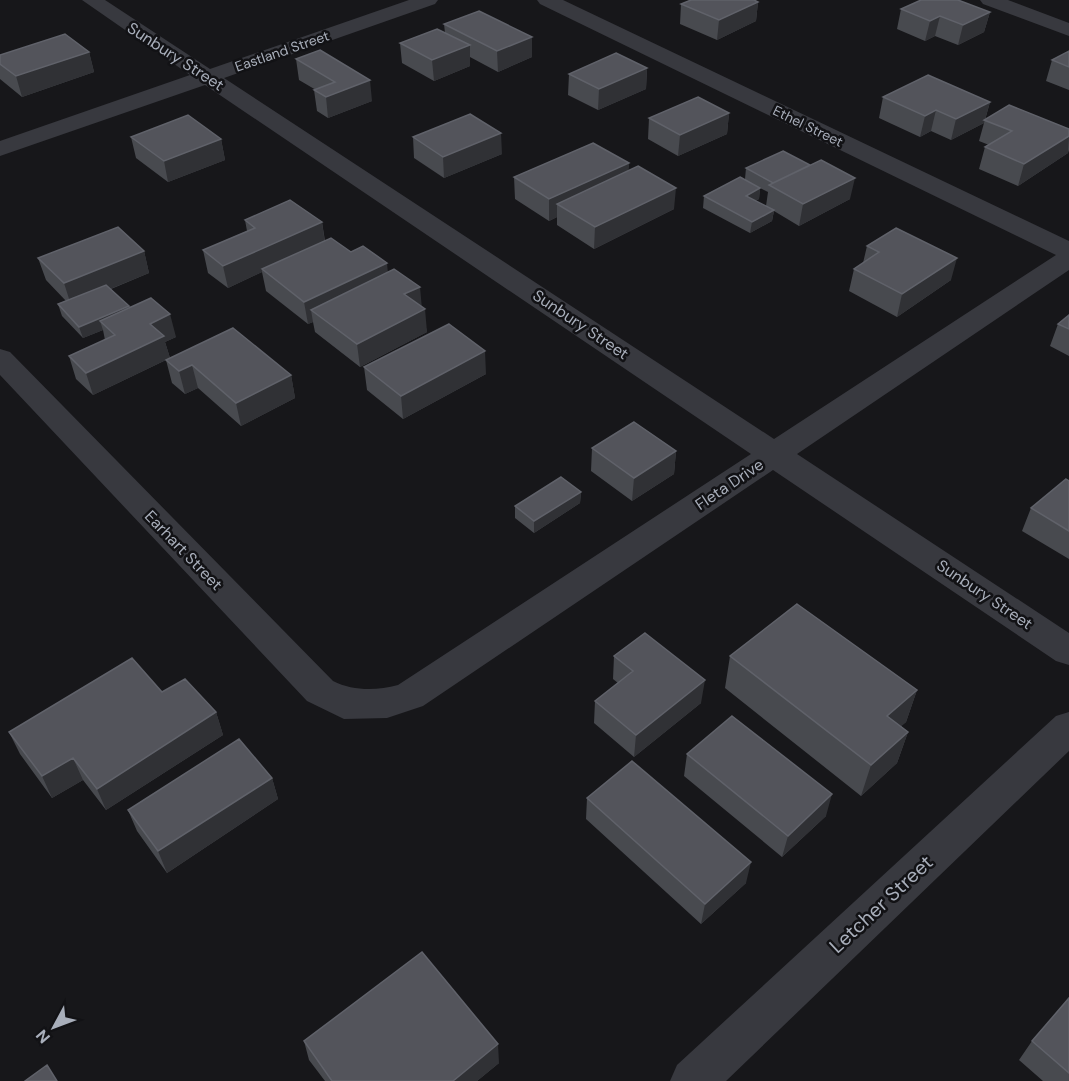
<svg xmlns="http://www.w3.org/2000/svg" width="1069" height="1081" viewBox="0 0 1069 1081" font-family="'DM Sans',sans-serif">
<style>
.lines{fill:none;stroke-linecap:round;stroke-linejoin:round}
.minor{fill:#38393f;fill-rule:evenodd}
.wall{fill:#484a4f;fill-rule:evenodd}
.shaded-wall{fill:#303135}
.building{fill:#53545b;stroke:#60626a;stroke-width:1.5}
.labels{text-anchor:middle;stroke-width:5;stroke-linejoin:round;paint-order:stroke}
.far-street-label{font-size:14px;fill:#a8aeba;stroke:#121215}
.street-label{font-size:16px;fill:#a8aeba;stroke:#121215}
.near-street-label{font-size:20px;fill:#a8aeba;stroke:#121215}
</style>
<rect width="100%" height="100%" fill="#17171a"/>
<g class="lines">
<path class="minor" d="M82,0H105L210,69L409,0H438L435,4L224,78L774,439L1056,255L540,4L537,0H563L1069,241V270L797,454L1069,633V665L1056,661L773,470L423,706L387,718L344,719L307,701L0,375V349L10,352L333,681C353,691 376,691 398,685L751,454L205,85L0,156V141L190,75Z
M980,0H1008L1069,23V36L983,4Z
M1069,712V751L726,1081H670L677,1065L1056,716Z"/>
</g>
<path class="wall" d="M758,2L756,21L717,40L680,24L681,4Z
M901,9L990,12L984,32L958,45L935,36L925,41L897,29Z
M444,24L532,57L498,72L470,57V66L434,81L402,63L400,43L445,33Z
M1069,51V90L1046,81L1052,60Z
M89,52L94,72L22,97L0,79V55Z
M296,59L372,101L328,118L317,111L314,90H316L299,80Z
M647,68L646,89L598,110L568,95L569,74Z
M883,97L990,102L985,120L1069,129V150L1068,153L1018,186L979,169L985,147L989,145L979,141L984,123L951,140L931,131L920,137L879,118Z
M729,113L727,134L678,156L648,139L649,118Z
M131,137L221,139L225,160L168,182L136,158Z
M413,137L502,154L444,178L414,158Z
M629,163L628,171L674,209L594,249L557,225V217L549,221L515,199L514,177Z
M746,168L850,199L799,226L774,211L772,221L750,233L703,208L704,196L745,179ZM760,188L768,192L766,206L755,201L759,199Z
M245,220L322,222L325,241L351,252L388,272L421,306L427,332L360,367L315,332L313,322L308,324L266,291L262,272L228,288L208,273L203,250L247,231Z
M867,246L951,280L897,317L849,291L854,269L863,263Z
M144,251L149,273L111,289L130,308L176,337L165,342L170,358L291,375L295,398L241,426L198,388L185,394L172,383L166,360L93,395L76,379L69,356L105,340L103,330L83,338L62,316L58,304L66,301L46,280L38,258Z
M1069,315V356L1050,346L1058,324Z
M364,367L486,374L403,419L367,390Z
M592,448L676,451L674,474L632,501L591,471Z
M1069,481V559L1022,531L1031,508Z
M581,492L580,503L534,533L515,518V506Z
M614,656L701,703L634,757L594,723L595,701L618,683L613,679Z
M730,656L917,690L906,722L901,726L908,732L897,763L861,796L725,688Z
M162,692L216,712L223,735L106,810L83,780L52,798L20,754L9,732Z
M687,754L826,816L782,857L684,776Z
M272,778L278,799L167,873L137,831L128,810Z
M587,798L746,883L701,924L586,819Z
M1069,998V1081H1043L1019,1060L1032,1041Z
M304,1041L499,1063L477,1081H325L309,1060Z"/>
<path class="shaded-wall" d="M758,2L756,21L717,40L719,20Z
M990,12L984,32L958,45L963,25Z
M940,16L935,36L925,41L930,21Z
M532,37V57L498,72L497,51Z
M470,45V66L434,81L432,60Z
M89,52L94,72L22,97L16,76Z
M647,68L646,89L598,110L599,89Z
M370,80L372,101L328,118L326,97Z
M990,102L984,123L951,140L956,119Z
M936,110L931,131L920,137L925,116Z
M729,113L727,134L678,156L680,135Z
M501,133L502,154L444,178L443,157Z
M1069,136L1068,153L1018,186L1024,164Z
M221,139L225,160L168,182L164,161Z
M629,163L627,185L557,204V217L549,221V199Z
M855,178L850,199L799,226L803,204Z
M676,188L674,209L594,249L595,227Z
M760,188L759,199L744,207L746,196Z
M774,210L772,221L750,233L752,222Z
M322,222L325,244L262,269V272L228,288L223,266Z
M144,251L149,273L71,305L64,283Z
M957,258L951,280L897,317L902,294Z
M387,263L389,285L311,310L313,322L308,324L304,302Z
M420,287L422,309L404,294Z
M129,306L132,317L100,321L103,330L83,338L79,327Z
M425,309L427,332L360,367L357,344Z
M170,314L176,337L165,342L170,358L93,395L86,373L150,324Z
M485,351L486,374L403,419L401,396Z
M192,365L198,388L185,394L179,371Z
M291,375L295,398L241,426L236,403Z
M676,451L674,474L632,501L634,478Z
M581,492L580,503L534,533V521Z
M705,680L701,703L634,757L636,735Z
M917,690L906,722L877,748L887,716Z
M216,712L223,735L106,810L97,789Z
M908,732L897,763L861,796L871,765Z
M73,758L83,780L52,798L42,776Z
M272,778L278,799L167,873L158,851Z
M832,794L826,816L782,857L788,836Z
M751,862L746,883L701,924L705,904Z
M498,1044L499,1063L477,1081H453Z"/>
<path class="building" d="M691,0H754L758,2L719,20L681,4Z
M921,0H958L990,12L963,25L940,16L930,21L901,9Z
M479,11L532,37L497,51L444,24Z
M437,29L470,45L432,60L400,43Z
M65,34L89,52L16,76L0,64V55Z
M320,50L370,80L326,97L314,90L335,82L296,59Z
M1069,51V67L1052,60Z
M616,53L647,68L599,89L569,74Z
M928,75L990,102L956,119L936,110L925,116L883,97Z
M698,97L729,113L680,135L649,118Z
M1009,105L1069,129V136L1024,164L985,147L1012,131L984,120Z
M470,114L501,133L443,157L413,137Z
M188,115L221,139L164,161L131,137Z
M593,143L629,163L549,199L514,177Z
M783,151L810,165L773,183L746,168Z
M821,160L855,178L803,204L769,185Z
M638,166L676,188L595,227L557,204Z
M740,177L760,188L746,196L774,210L752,222L704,196Z
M290,200L322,222L223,266L203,250L255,228L245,220Z
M118,227L144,251L64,283L38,258Z
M896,228L957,258L902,294L854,269L879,252L867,246Z
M331,238L351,252L363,246L387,263L304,302L262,269Z
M394,269L420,287L404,294L425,309L357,344L311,310Z
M106,285L129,306L79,327L58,304Z
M151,298L170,314L150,324L164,336L86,373L69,356L115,335L100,321Z
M1069,315V329L1058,324Z
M449,324L485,351L401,396L364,367Z
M233,328L291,375L236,403L192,365L179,371L166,360Z
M634,422L676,451L634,478L592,448Z
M561,477L581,492L534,521L515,506Z
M1066,479L1069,481V531L1031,508Z
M797,604L917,690L887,716L908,732L871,765L730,656Z
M645,633L705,680L636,735L595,701L633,671L614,656Z
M132,658L162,692L185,679L216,712L97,789L73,758L42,776L9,732Z
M732,716L832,794L788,836L687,754Z
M239,739L272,778L158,851L128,810Z
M632,761L751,862L705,904L587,798Z
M422,952L498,1044L453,1081H332L304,1041Z
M1069,998V1073L1032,1041Z
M47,1065L57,1081H25Z"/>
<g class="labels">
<g class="far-street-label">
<text transform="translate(282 51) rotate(-19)" y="5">Eastland Street</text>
<text transform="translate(808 126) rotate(26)" y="5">Ethel Street</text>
</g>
<g class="street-label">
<text transform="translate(176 56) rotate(33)" y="6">Sunbury Street</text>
<text transform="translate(581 324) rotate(34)" y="6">Sunbury Street</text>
<text transform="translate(729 484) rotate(-34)" y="6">Fleta Drive</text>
<text transform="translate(184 550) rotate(46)" y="6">Earhart Street</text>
<text transform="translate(985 594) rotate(34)" y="6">Sunbury Street</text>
</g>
<g class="near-street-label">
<text transform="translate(881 904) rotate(-43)" y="7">Letcher Street</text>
</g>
</g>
<g transform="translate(54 1027) rotate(229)" stroke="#121215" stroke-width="4.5" paint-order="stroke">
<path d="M0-4.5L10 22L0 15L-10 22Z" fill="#a8aeba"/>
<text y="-9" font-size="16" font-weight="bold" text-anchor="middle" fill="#a8aeba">N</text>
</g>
</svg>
